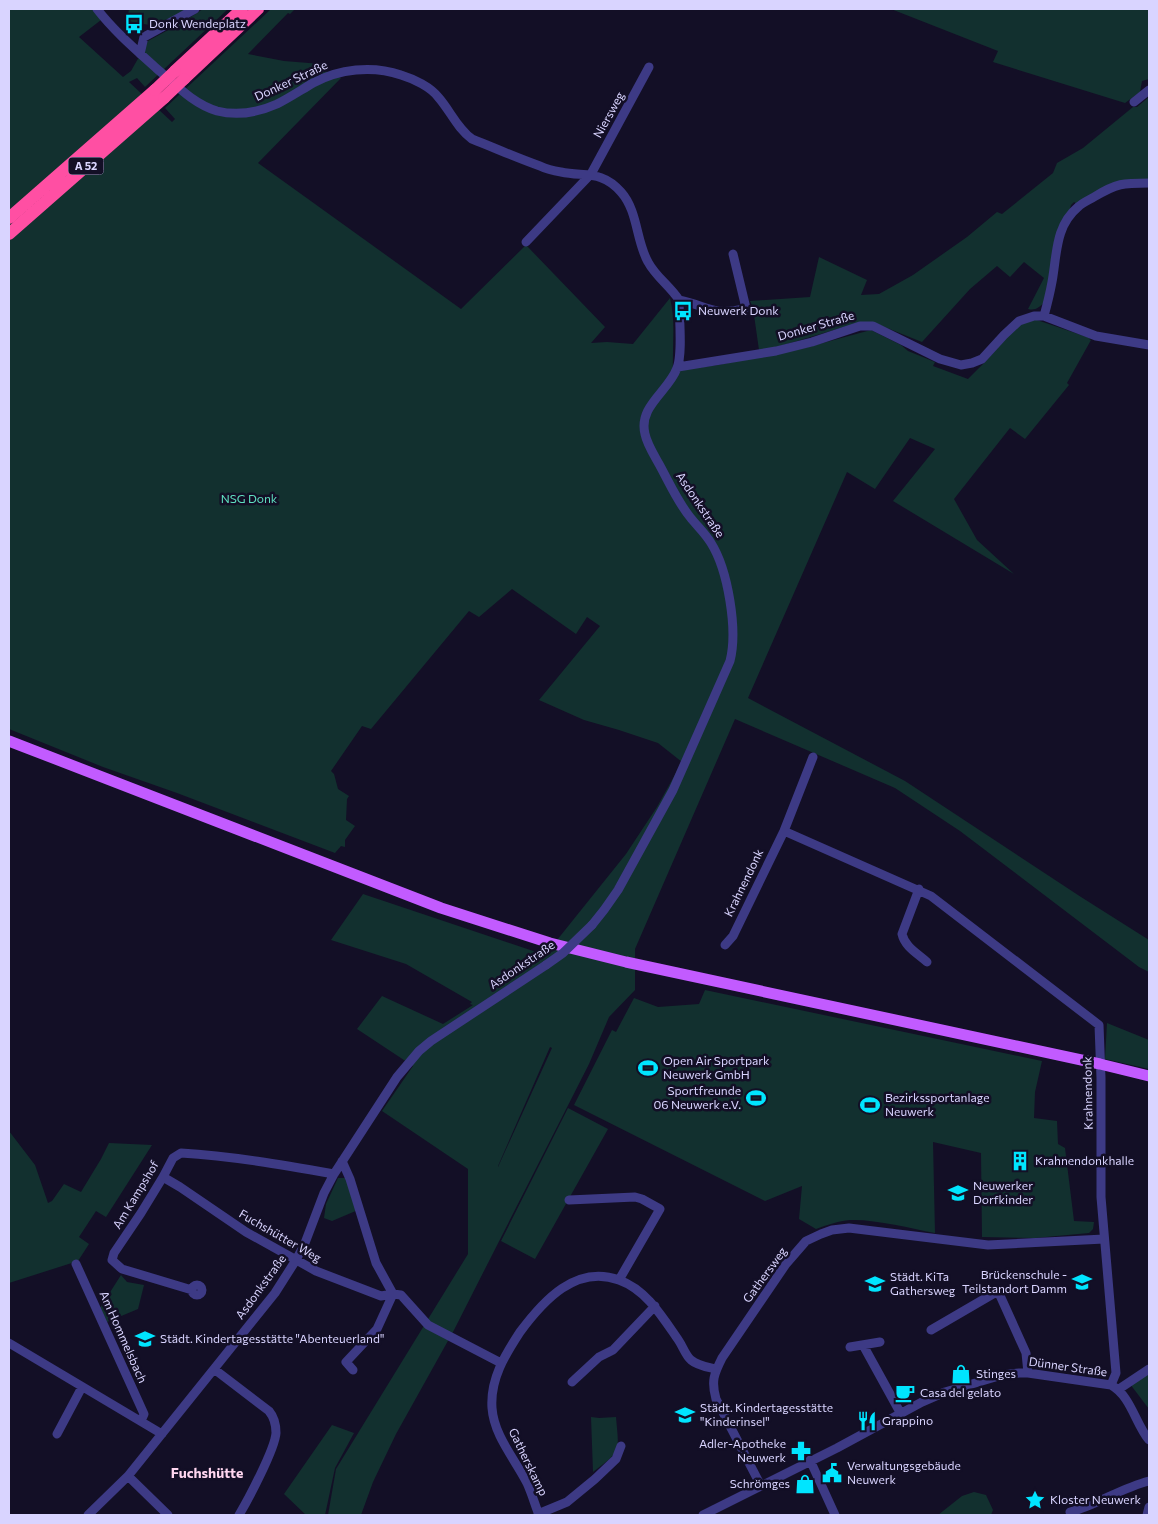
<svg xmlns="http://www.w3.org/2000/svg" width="1158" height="1524" viewBox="0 0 1158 1524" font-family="Commissioner,sans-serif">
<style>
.green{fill:#12302f;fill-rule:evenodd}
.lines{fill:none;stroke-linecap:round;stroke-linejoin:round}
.minor{stroke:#3d3a85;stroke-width:9}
.major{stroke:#c25bff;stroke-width:11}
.highway{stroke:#ff4fa3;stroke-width:12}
.minor-bridge{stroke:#3d3a85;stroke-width:9}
.highway-bridge{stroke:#ff4fa3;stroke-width:12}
.labels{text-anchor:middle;stroke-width:5;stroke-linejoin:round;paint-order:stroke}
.shield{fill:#130f26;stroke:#9e99be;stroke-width:1}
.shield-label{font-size:11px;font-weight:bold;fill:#d9d4ff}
.poi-label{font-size:12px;fill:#d9d4ff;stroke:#130f26;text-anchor:start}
.street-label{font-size:12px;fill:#d9d4ff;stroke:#130f26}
.park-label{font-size:12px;fill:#5fe0c0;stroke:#130f26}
.neighbourhood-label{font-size:14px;font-weight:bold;fill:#ffd6f0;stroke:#130f26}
</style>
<rect width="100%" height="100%" fill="#130f26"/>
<path class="green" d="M9,9H92L101,20L79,37L123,77L131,71L148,41L183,22L203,9H228L145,87L137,78L129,82L172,122L175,119L165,108L271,9H295L290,14L288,13L248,54L284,61L321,64L326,67V71L341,78L258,163L461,309L526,245L605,327L591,343L607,342L633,344L670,298C676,322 672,347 673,371L718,365L808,347L871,330L901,345L908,351L935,362L933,366L968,379L985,362L1017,326L1034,319L1090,338L1089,339L1091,340L1067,383L1069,385L1025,439L1010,428L954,499L977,540L1014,574L893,501L935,449L910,438L875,489L847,472L748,698L905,781L1081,897L1149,940V972L1139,967L960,831L895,788L735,719L635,949V990L609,1017L589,1064L454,1330L396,1434L373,1482L361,1515H328L336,1469L468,1254V1169L382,1111L413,1066L357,1029L382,996L443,1024L473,1005L470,1004L472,1002L406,964L331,940L363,894L545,955L626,854L657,807L682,762L658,743L619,730L584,720L539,700L600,626L587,617L576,634L512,589L479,617L469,611L371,729L362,726L331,771L334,774L338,789L349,796L347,799L346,820L355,826L345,840V847L341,846L335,853L177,793L103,767L9,729ZM550,1047L552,1048L498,1167V1166Z
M129,9H188L155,26L127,21Z
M891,9H1149V79L1142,81L1140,92L1125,103L993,62L998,51Z
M1149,97V181H1127L1077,204L1074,202L1071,205L1045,302C1039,307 1036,311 1028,309L1044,278L1024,262L1010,277L997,266L970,289L922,342L872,322L844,327L777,347L759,350L753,308L750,301L810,297L819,257L867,280L861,295L879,294L913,275L967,237L997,212L1002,214L1053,173L1057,163L1083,148L1133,107H1137Z
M705,990L1042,1061L1035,1092L1034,1118L1057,1121L1058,1144L1065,1148L1074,1221L1094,1222L1093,1229L1089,1233L1035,1238L982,1237L981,1153L933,1142L935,1233C909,1228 875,1219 850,1220C838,1221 827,1225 816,1229L799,1219L802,1186L765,1201L574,1105L612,1030L616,1032L634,998L658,1007L699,1004Z
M1107,1023L1149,1040V1069L1105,1059Z
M568,1108L608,1129L535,1259L501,1241Z
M9,1131L35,1165L48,1203L52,1201L64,1184L81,1192L101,1159L109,1143L152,1145L106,1217L96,1211L79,1237L89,1244L78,1261L9,1283Z
M338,1178H346L358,1210L332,1221L324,1218L326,1204Z
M121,1275L127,1282L144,1285L138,1309L107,1322L100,1308Z
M1149,1373V1409L1130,1384Z
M591,1417L599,1418L616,1417C619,1452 622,1450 593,1472Z
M332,1425L354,1433L335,1468L325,1515H306L284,1494Z
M974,1492L986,1495L993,1510L991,1515H938L962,1496Z"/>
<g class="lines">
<path class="minor" d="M97,9C114,31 135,49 156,68C175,84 193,104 217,111C237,116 259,112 277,104C289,98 301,90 313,83C339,69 372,65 401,75C414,79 431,87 439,98C451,112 457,128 472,139C495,148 517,158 540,166C546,169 554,171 561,172C585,177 602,170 621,192C638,211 636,241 648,262C656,277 670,286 679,300C679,317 683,354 677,368C669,391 638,406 645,434C647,444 654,455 659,464C669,482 677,501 690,517C697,526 705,533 711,543C728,570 738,630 730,661L673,790L618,890L604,910L592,925
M140,54L144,37L195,9
M1134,102L1149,90
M526,242L591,174L649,67
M679,300C709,306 712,317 746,308L733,254
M1044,316C1047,305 1050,293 1052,282C1057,255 1055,226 1078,207C1082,203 1089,200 1094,197C1117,183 1123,183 1149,183
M678,367L776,351L812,342L860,326H873L940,359L961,365L972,363L982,359L1004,335L1019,321L1034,316H1044L1096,336L1149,345
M784,831L931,896L1099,1025L1101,1078V1197L1116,1373L1111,1385
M919,889L902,934C905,947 917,953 927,962
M725,945L733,936L784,831L813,757
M342,1161L350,1179L376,1263L393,1294L377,1329L346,1362L353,1370
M163,1177L180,1187L246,1232L316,1271L381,1296L393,1294L401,1295L428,1325L501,1363
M569,1200L635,1197L642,1199L660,1209L619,1280
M76,1264L144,1414L141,1421
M192 1290a5 5 0 1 1 10 0a5 5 0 1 1-10 0Z
M192,1290L122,1269L112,1260L114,1253L141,1213L163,1177L173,1158L181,1153C232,1156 283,1165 334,1174
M931,1330L998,1291L1026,1353L1028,1373
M9,1343L162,1434
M863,1345L901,1414
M850,1347L880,1342
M214,1369L269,1411C274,1417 276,1424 276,1433C275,1449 248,1500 239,1515
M572,1382L599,1357L613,1350L655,1306
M1119,1389L1149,1369
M57,1434L82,1387
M810,1460L835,1515
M128,1476L168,1515
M761,1486L716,1399C711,1381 714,1374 722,1358L786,1264L806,1241L821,1234L832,1230L849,1228L988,1245L1104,1239
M1070,1512C1097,1505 1121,1488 1149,1481
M538,1514L567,1502L595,1479L616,1459L621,1446
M88,1515L128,1476L275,1293L296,1260L305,1243L324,1193L334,1174L397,1077L419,1051L431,1041L546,965
M539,1515C535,1505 532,1494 527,1483C515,1459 494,1436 492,1408C490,1379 505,1355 520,1332C543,1301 576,1264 619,1280C647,1290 663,1318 679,1341C683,1347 686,1356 691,1360C698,1366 708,1367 716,1369
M703,1515L837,1448L922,1402L945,1392L1002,1375L1019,1373H1028L1111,1385C1131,1396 1135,1423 1149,1440
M1147,1515L1149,1507"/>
<path class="major" d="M9,741L441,908L550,943L626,962L1100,1064L1149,1076"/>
<path class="highway" d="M175,71L242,9
M184,79L258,9
M9,218L155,90
M9,234L164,98"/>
<path class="minor-bridge" d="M546,965L563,953L592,925"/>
<path class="highway-bridge" d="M155,90L175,71
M164,98L184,79"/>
</g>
<defs>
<symbol id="bus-bare" viewBox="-9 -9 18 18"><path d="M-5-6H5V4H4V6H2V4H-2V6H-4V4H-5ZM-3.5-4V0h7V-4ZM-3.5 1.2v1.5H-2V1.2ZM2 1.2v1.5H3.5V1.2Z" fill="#00e5ff" stroke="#130f26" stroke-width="2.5" paint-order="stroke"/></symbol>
<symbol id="stadium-bare" viewBox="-9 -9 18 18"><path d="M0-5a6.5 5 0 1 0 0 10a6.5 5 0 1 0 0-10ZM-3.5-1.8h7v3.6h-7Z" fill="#00e5ff" stroke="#130f26" stroke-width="2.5" paint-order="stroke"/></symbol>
<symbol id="building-bare" viewBox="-9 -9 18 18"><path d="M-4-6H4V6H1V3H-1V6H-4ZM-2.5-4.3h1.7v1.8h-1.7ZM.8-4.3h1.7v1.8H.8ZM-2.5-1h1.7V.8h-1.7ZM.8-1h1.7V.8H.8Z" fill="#00e5ff" stroke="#130f26" stroke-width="2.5" paint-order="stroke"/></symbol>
<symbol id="school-bare" viewBox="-9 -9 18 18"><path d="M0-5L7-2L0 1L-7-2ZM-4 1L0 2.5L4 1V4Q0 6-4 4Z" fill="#00e5ff" stroke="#130f26" stroke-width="2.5" paint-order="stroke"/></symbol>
<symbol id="shop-bare" viewBox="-9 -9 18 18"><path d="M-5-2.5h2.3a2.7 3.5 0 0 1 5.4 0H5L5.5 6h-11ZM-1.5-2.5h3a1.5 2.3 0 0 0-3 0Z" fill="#00e5ff" stroke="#130f26" stroke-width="2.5" paint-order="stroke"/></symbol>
<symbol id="cafe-bare" viewBox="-9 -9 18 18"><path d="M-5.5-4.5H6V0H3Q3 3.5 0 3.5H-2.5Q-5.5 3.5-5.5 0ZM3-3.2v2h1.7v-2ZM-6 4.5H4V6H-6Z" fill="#00e5ff" stroke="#130f26" stroke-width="2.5" paint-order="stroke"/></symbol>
<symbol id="restaurant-bare" viewBox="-9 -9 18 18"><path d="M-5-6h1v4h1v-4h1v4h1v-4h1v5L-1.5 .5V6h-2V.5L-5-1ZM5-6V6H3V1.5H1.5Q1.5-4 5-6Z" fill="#00e5ff" stroke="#130f26" stroke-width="2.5" paint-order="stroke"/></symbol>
<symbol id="pharmacy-bare" viewBox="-9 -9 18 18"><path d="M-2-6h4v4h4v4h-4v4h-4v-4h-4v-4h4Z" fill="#00e5ff" stroke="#130f26" stroke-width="2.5" paint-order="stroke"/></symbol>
<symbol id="civic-bare" viewBox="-9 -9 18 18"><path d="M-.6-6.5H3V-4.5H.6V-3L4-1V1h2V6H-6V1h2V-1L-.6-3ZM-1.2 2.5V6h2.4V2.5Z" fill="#00e5ff" stroke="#130f26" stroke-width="2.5" paint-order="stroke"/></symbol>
<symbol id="sight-bare" viewBox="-9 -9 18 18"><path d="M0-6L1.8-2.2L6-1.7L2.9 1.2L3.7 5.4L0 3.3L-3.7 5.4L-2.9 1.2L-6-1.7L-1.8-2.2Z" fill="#00e5ff" stroke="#130f26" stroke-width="2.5" paint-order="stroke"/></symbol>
</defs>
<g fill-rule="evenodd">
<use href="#bus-bare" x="120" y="10" width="28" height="28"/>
<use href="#bus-bare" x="669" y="297" width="28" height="28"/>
<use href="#stadium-bare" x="634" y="1054" width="28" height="28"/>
<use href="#stadium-bare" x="742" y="1084" width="28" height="28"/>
<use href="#stadium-bare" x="856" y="1091" width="28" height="28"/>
<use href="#building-bare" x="1006" y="1147" width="28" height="28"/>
<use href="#school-bare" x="944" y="1179" width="28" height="28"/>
<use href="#school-bare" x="1068" y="1268" width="28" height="28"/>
<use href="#school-bare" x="861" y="1270" width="28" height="28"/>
<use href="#school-bare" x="131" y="1325" width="28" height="28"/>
<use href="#shop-bare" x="947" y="1360" width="28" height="28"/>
<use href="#cafe-bare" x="891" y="1379" width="28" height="28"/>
<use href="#school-bare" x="671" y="1401" width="28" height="28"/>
<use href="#restaurant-bare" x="853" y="1407" width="28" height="28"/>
<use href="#pharmacy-bare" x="787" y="1437" width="28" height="28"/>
<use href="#civic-bare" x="818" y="1459" width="28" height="28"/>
<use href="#shop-bare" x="791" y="1470" width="28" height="28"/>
<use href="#sight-bare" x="1021" y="1486" width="28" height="28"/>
</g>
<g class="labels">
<rect class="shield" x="68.5" y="157.5" width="35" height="17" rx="4"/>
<g class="shield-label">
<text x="86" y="170">A 52</text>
</g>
<g class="poi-label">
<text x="149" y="28">Donk Wendeplatz</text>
<text x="698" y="315">Neuwerk Donk</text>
<text x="663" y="1065">Open Air Sportpark<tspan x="663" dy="14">Neuwerk GmbH</tspan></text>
<text x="741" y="1095" text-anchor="end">Sportfreunde<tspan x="741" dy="14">06 Neuwerk e.V.</tspan></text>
<text x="885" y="1102">Bezirkssportanlage<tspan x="885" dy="14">Neuwerk</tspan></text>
<text x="1035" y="1165">Krahnendonkhalle</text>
<text x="973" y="1190">Neuwerker<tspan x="973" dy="14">Dorfkinder</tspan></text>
<text x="1067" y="1279" text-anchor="end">Brückenschule -<tspan x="1067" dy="14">Teilstandort Damm</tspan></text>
<text x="890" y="1281">Städt. KiTa<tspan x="890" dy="14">Gathersweg</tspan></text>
<text x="160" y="1343">Städt. Kindertagesstätte "Abenteuerland"</text>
<text x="976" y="1378">Stinges</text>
<text x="920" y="1397">Casa del gelato</text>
<text x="700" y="1412">Städt. Kindertagesstätte<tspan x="700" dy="14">"Kinderinsel"</tspan></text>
<text x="882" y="1425">Grappino</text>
<text x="786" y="1448" text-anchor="end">Adler-Apotheke<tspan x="786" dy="14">Neuwerk</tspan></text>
<text x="847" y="1470">Verwaltungsgebäude<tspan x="847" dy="14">Neuwerk</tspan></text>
<text x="790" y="1488" text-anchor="end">Schrömges</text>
<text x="1050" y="1504">Kloster Neuwerk</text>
</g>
<g class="street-label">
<text transform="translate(291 81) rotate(-25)" y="4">Donker Straße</text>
<text transform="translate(609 115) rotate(-61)" y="4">Niersweg</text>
<text transform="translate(816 326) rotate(-16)" y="4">Donker Straße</text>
<text transform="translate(700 505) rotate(56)" y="4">Asdonkstraße</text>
<text transform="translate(744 883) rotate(-64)" y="4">Krahnendonk</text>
<text transform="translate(522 965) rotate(-34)" y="4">Asdonkstraße</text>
<text transform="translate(1088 1093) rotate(-91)" y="4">Krahnendonk</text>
<text transform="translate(136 1195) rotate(-59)" y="4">Am Kampshof</text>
<text transform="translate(280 1236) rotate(30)" y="4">Fuchshütter Weg</text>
<text transform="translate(765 1275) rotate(-54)" y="4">Gathersweg</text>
<text transform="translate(261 1287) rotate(-54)" y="4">Asdonkstraße</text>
<text transform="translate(123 1337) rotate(66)" y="4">Am Hommelsbach</text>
<text transform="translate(1068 1367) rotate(8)" y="4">Dünner Straße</text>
<text transform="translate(528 1462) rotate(64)" y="4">Gatherskamp</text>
</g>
<g class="park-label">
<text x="249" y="503">NSG Donk</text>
</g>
<g class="neighbourhood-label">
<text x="207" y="1478">Fuchshütte</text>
</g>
</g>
<rect width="1158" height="1524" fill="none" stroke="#d9d4ff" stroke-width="20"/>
</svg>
